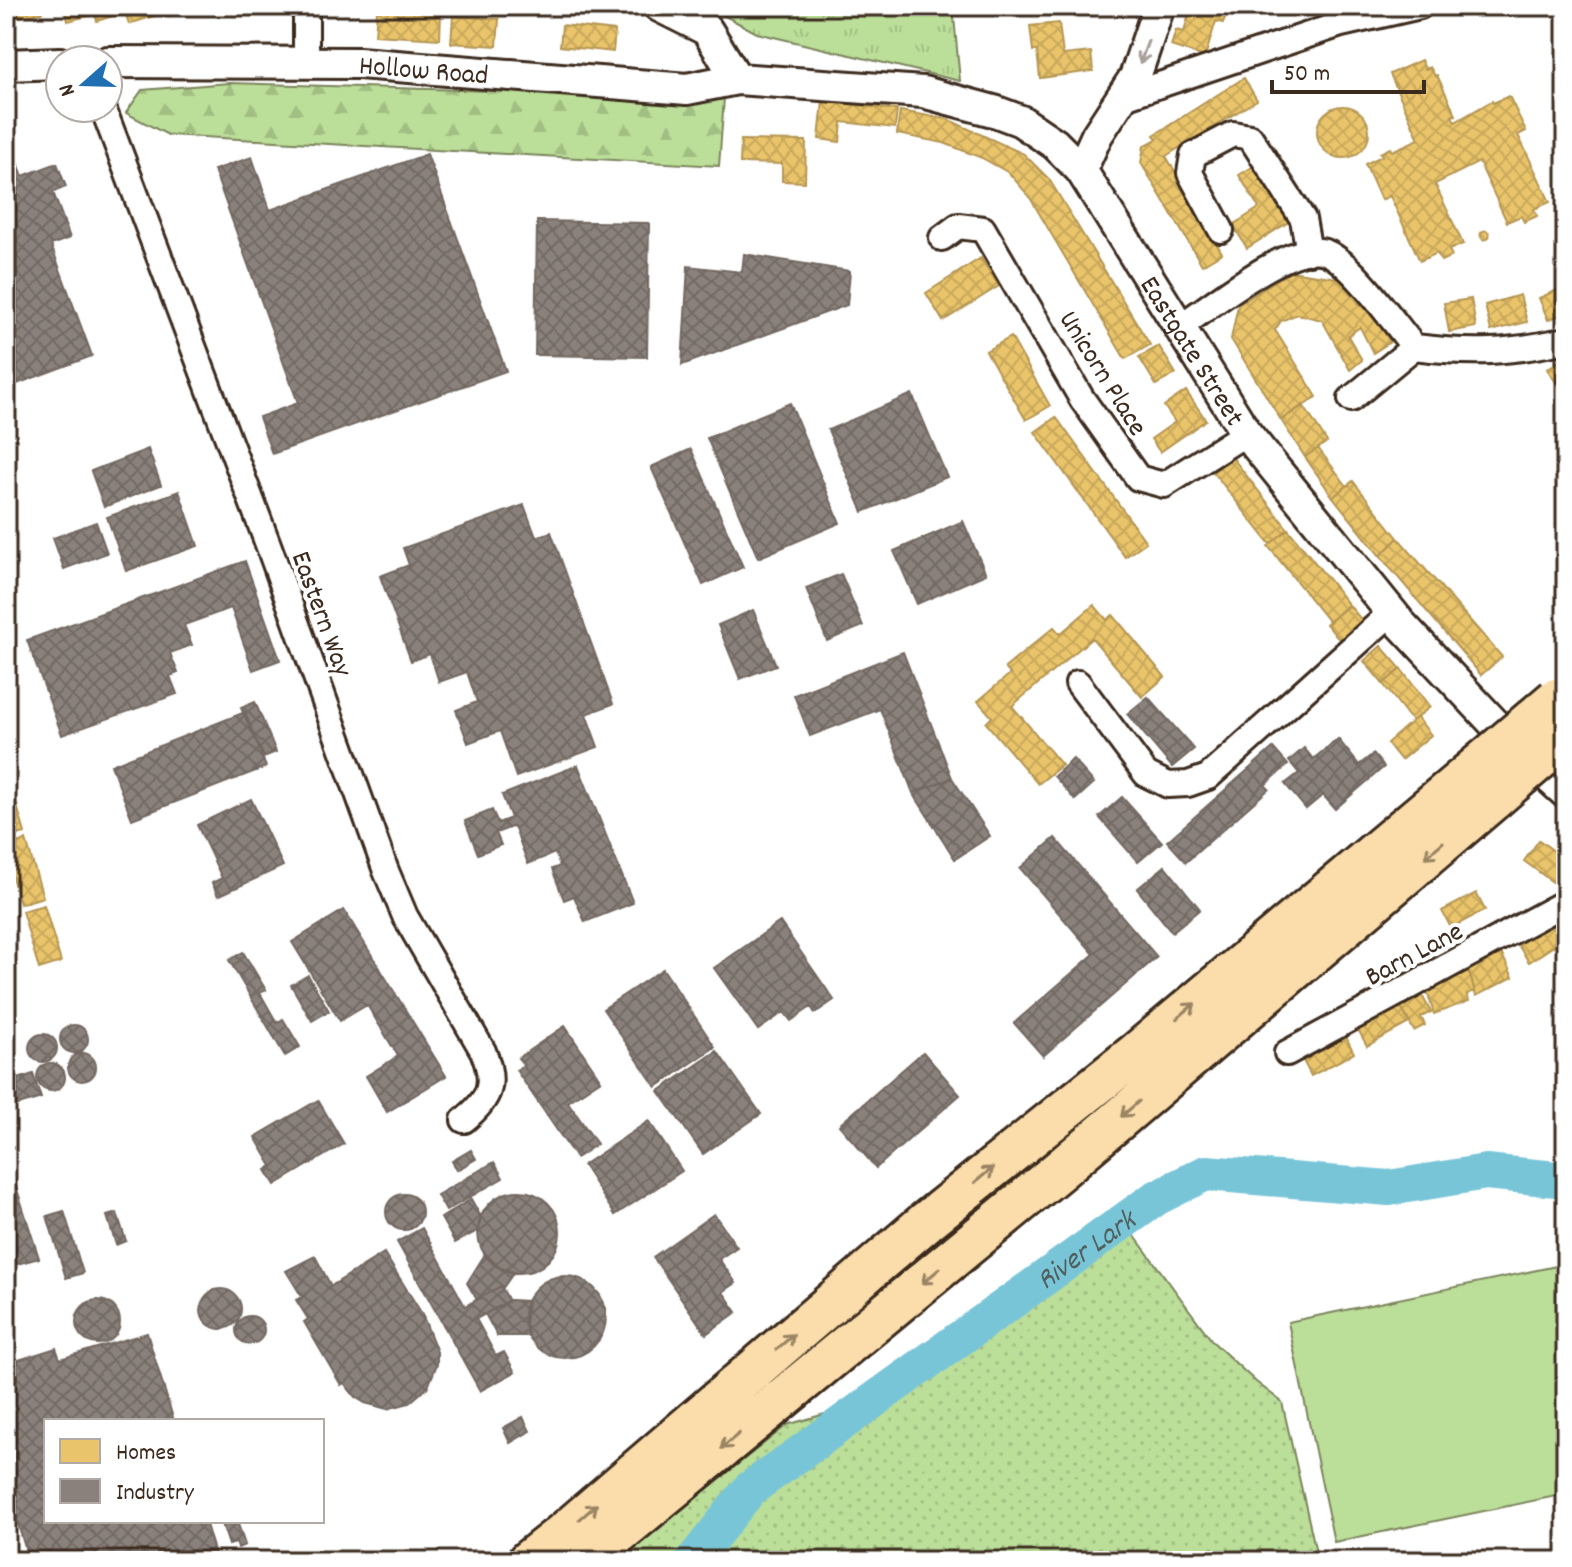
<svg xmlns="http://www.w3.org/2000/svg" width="1572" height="1567" viewBox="0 0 1572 1567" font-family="Dekko,sans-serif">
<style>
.grass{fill:url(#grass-dots);stroke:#7b845c;stroke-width:2}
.forest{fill:url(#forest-firs);stroke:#7b845c;stroke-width:2}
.park{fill:url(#park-tufts);stroke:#7b845c;stroke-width:2}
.garden{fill:#bbde99;stroke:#7b845c;stroke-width:2}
.homes{fill:url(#homes-cross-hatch);stroke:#b59653;stroke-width:2}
.industry{fill:url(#industry-cross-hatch);stroke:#726760;stroke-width:2}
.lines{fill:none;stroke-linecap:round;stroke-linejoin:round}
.river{stroke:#79c5d8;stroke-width:36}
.minor-casing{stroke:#3b2a1e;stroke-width:30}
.tertiary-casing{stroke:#3b2a1e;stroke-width:36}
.trunk-casing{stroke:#3b2a1e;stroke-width:46}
.minor{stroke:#fff;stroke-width:24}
.tertiary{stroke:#fff;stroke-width:30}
.trunk{stroke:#faddab;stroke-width:40}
.trunk-bridge-casing{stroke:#3b2a1e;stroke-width:46;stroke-linecap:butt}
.trunk-bridge{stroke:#faddab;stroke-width:40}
.oneway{stroke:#a79f9a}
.oneway2{stroke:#9a8464}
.labels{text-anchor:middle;stroke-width:8;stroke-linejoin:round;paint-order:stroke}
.street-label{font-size:28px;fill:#3b2a1e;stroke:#fff}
.water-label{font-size:30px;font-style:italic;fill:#51605f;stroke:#fff}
</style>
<defs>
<pattern id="grass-dots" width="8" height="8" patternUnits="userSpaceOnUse" patternTransform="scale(2)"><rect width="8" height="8" fill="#bbde99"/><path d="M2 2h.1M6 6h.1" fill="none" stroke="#a2bf83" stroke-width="1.8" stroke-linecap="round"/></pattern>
<pattern id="forest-firs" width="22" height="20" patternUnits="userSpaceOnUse" patternTransform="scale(2)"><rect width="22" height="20" fill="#bbde99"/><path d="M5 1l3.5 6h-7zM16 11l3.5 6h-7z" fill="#a2bf83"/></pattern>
<pattern id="park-tufts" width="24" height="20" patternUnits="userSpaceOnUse" patternTransform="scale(2)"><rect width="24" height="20" fill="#bbde99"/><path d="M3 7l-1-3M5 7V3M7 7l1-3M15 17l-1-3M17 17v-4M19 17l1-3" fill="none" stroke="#a2bf83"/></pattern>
<pattern id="homes-cross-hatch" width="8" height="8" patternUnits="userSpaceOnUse" patternTransform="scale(2)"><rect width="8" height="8" fill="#e9c46a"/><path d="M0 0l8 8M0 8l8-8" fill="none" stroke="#c9a95b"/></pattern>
<pattern id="industry-cross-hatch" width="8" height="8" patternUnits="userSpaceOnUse" patternTransform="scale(2)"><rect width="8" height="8" fill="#8a817c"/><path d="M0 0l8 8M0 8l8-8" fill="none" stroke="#726a65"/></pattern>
</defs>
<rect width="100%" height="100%" fill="#fff"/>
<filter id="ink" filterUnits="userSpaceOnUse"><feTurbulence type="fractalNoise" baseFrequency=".0125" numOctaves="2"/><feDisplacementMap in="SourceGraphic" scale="16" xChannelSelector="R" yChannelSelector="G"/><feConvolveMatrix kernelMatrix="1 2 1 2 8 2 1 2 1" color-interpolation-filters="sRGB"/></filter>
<g filter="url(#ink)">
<path class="grass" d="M1117,1212L1213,1342L1256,1382L1282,1402L1318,1561H616L787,1425L842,1409Z"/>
<path class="forest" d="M229,83L724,98L719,166L168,135L126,113L142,90Z"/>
<path class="park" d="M706,6H953L960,81L757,33Z"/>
<path class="garden" d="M1566,1264V1494L1334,1542L1288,1322Z"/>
<path class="homes" d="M11,6H41L42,13L14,18Z
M64,6H88L91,15L68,21Z
M92,6H117L119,14L97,21Z
M123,6H154L157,15L129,24Z
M161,6H182L183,11L165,17Z
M242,6H276V10H242Z
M1191,6H1219L1228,9L1223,23L1216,21L1205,57L1171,46L1176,30L1184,32Z
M377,10L441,13L440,39L375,35Z
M453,16L499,19L497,46L451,43Z
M1059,23L1063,55L1091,52L1093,71L1040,78L1037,51H1033L1030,26Z
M562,25L615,31L613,52L560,46Z
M1421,60L1425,69L1430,67L1435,76L1437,75L1456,115L1452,116L1455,122L1492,101L1493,103L1509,96L1526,131L1518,135L1550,202L1534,209L1537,216L1524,222L1521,216L1507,222L1479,162L1435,184L1463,244L1449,250L1452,256L1441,261L1437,253L1420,261L1390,196L1381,200L1365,164L1382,156L1380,153L1390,148L1392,151L1419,139L1390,74Z
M1244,78L1257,100L1166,156L1222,253L1202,265L1141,163L1144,146L1157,139L1154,135Z
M823,101L897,110L895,128L842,122L840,142L819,139Z
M1317 132a26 26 0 1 1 52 0a26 26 0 1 1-52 0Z
M900,111L947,119L1024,154L1049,179L1150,345L1125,359L1029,196L1009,173L982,158L944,143L897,134Z
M741,140L806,141L805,182L782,181V164L740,163Z
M1257,164L1292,220L1247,248L1233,225L1259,208L1239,175Z
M1480.5 235a4.5 4.5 0 1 1 9 0a4.5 4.5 0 1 1-9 0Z
M981,258L999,286L943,321L926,293Z
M1290,271L1344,279L1361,306L1366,302L1390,342L1373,353L1360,327L1348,336L1362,360L1350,370L1322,320L1297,314L1281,321L1275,330L1317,397L1281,420L1231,339L1238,305Z
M1566,286V313L1548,320L1539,298Z
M1520,295L1527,322L1491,331L1485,305Z
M1471,299L1476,327L1449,332L1444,303Z
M1011,337L1050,406L1026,420L986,351Z
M1159,346L1176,374L1156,385L1139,357Z
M1566,356V397L1547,369Z
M1186,391L1206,420L1160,452L1151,439L1175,422L1164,406Z
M1303,405L1327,442L1305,457L1281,420Z
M1056,417L1146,542L1125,557L1035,432Z
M1318,448L1347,486L1333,497L1305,457Z
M1232,457L1288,529L1270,544L1213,472Z
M1353,481L1398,538L1380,556L1333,497Z
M1288,529L1349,605L1329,622L1268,546Z
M1398,538L1502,657L1481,675L1380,556Z
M1094,605L1107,620L1113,615L1165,677L1142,697L1092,638L1012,706L1062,765L1038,784L986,723L992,717L978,701L1010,674L1005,668L1054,627L1060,634Z
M1349,605L1365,624L1342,643L1326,624Z
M1381,646L1401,669L1383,684L1364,661Z
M1401,669L1430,707L1412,721L1383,684Z
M1417,717L1431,735L1401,760L1387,743Z
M8,775L25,833L6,838V776Z
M26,840L43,897L20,904L6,856V846Z
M1539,840L1566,860V867L1554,883L1524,861Z
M1476,893L1485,910L1451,928L1442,911Z
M44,905L61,962L39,969L22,911Z
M1559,918L1566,929V938L1529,962L1518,945Z
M1500,951L1513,977L1476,996L1467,966Z
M1467,966L1475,991L1467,994L1469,1001L1434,1014L1426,988Z
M1419,990L1431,1012L1421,1017L1425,1025L1414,1031L1398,1001Z
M1398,1001L1409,1023L1367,1046L1355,1024Z
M1343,1031L1354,1053L1311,1076L1300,1055Z"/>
<path class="industry" d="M6,132L23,176L57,163L66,187L53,192L70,238L51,245L92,356L6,388Z
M427,154L506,371L272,454L259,417L298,403L214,170L252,157L270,210Z
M537,221L649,223L647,357L535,355Z
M744,254L850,271L847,305L682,365L688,266L742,272Z
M912,394L947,477L863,512L828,430Z
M790,403L840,523L758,558L707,438Z
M148,449L161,485L104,507L91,471Z
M691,449L743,567L703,585L651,467Z
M179,491L198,546L126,571L107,517Z
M524,505L536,537L551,532L613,704L586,714L598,747L516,777L500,731L468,743L456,710L477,702L467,672L439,682L430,654L411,661L380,576L409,565L403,548Z
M963,521L986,574L917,604L894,551Z
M96,522L107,553L64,569L53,538Z
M245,561L280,660L253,670L231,608L184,625L192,645L170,653L178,673L170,676L177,694L62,735L27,640Z
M841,574L863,626L827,641L806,588Z
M753,610L776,665L740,679L718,625Z
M903,652L952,778L913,793L880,709L810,736L794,695Z
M1148,697L1194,749L1172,767L1127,714Z
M255,702L276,752L264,757L241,708Z
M245,712L266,767L132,819L111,765Z
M1338,739L1359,765L1373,754L1384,767L1335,809L1323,795L1306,809L1285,784L1299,773L1289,761L1304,748L1313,759Z
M1273,748L1288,765L1265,785L1269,789L1186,862L1167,841Z
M1073,759L1094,783L1075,800L1054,776Z
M578,765L633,903L585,922L574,896L564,900L552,869L560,866L555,853L528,864L514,826L496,833L501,845L478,854L465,821L492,810L498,823L511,818L502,795Z
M952,778L990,836L955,859L913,793Z
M1122,797L1162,842L1138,862L1099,817Z
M251,799L283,866L218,896L212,883L222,878L197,825Z
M1055,838L1157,957L1043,1056L1014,1023L1094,954L1020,868Z
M1165,866L1200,909L1172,932L1137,889Z
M344,910L446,1076L387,1112L366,1076L398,1056L367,1005L340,1021L292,942Z
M780,922L834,1000L815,1013L811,1007L791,1021L784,1012L758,1030L714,968Z
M243,952L266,990L260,993L277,1023L283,1019L300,1047L285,1056L229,960Z
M663,969L715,1047L656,1087L603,1009Z
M308,975L329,1011L312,1021L291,985Z
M60 1039a14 14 0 1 1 28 0a14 14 0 1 1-28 0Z
M565,1026L601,1080L568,1102L597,1144L576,1158L516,1070L524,1065L518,1058Z
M29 1048a14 14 0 1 1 28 0a14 14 0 1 1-28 0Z
M717,1051L761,1114L703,1154L659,1091Z
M923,1052L960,1095L876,1168L839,1125Z
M68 1067a14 14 0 1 1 28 0a14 14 0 1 1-28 0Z
M37 1077a14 14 0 1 1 28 0a14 14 0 1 1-28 0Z
M33,1074L41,1098L6,1109V1083Z
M318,1100L344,1144L275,1185L266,1170L272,1166L255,1137Z
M649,1121L682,1171L615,1215L583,1165Z
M471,1150L476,1159L457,1170L452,1161Z
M6,1155L39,1258L6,1267Z
M494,1162L503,1178L446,1211L437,1195Z
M478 1232a41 41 0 1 1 82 0a41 41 0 1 1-82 0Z
M386 1212a18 18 0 1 1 36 0a18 18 0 1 1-36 0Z
M471,1199L481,1217L479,1230L455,1243L441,1218Z
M64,1211L83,1273L66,1278L47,1216Z
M117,1213L126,1241L116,1245L107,1216Z
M714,1214L737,1247L719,1259L736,1283L723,1292L737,1312L706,1334L653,1257Z
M422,1228L465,1306L501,1286L509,1301L476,1319L496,1356L504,1352L515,1372L480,1391L397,1242Z
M384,1253L422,1314L437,1352V1364L428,1387L409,1403L387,1409L365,1403L355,1397L344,1383L341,1385L304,1322L308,1319L296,1300L302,1297L286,1271L315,1256L331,1286Z
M485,1254L498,1267L514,1272L502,1289L501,1286L477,1300L467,1283Z
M524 1317a41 41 0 1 1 82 0a41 41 0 1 1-82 0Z
M201 1309a20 20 0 1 1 40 0a20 20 0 1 1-40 0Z
M510,1300L528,1301L525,1325L529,1336H497L485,1314Z
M76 1322a22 22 0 1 1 44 0a22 22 0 1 1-44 0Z
M236 1330a14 14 0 1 1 28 0a14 14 0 1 1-28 0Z
M147,1333L174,1421H46V1521H205L217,1561H29L6,1484V1364L56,1348L60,1359Z
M6,1334L15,1361L6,1364Z
M523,1417L530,1431L510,1443L503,1428Z
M221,1521H237L245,1545L238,1548L236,1543L229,1545Z"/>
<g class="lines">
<path class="river" id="s1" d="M693,1561L750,1489L1156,1198L1206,1173L1389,1188L1486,1172L1566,1180"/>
<defs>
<path id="minor" d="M306,63V6
M1124,97L1341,24L1420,6
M103,108L269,547L386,871L405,916L483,1051C496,1083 491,1098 464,1120
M1221,230L1190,173L1193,155L1233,134L1250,137L1303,219L1309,252
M942,238L958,226L983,229L1082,399L1138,478L1164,485L1246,433
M1179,327C1209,308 1291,240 1325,252C1351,261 1395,324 1414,347C1472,354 1509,353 1566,340
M1351,399L1414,347
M1078,683L1146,774L1168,785L1188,784L1208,777L1391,613
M1287,1053L1566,902"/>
<g id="tertiary">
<path d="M659,6L707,30L737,79"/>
<path id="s2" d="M108,62L359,63L687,89L737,79L923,92L997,112L1021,121L1055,144L1081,170L1246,433L1401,624L1524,755L1566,793"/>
<path d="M6,65L60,63"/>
<path d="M1081,170L1097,135L1135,77L1159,6"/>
</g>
<path id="trunk" d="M528,1561L566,1531L927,1221L1135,1054L1467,775
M585,1561L1062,1168L1494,799"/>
</defs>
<use href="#minor" class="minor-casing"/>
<use href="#tertiary" class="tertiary-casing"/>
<use href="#trunk" class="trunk-casing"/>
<use href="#minor" class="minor"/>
<use href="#tertiary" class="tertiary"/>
<use href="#trunk" class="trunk"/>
<defs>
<path id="trunk-bridge" d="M1467,775L1556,699
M1494,799L1566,737"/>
</defs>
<use href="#trunk-bridge" class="trunk-bridge-casing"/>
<use href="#trunk-bridge" class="trunk-bridge"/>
</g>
<defs><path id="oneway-shaft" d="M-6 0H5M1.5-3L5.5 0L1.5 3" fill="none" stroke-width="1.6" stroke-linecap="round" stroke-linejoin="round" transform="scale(2)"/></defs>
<use class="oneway" href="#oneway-shaft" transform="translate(1144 52) rotate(110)"/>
<g class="oneway2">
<use href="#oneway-shaft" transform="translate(1434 850) rotate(139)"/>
<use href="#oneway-shaft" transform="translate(1186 1011) rotate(-40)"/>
<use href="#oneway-shaft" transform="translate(1130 1109) rotate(139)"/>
<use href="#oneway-shaft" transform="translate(984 1175) rotate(-39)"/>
<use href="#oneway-shaft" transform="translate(931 1276) rotate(140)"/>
<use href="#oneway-shaft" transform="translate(785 1342) rotate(-41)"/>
<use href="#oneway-shaft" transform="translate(730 1441) rotate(140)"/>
<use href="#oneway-shaft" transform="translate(588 1512) rotate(-41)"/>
</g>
</g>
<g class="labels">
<g class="street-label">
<text dy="10" stroke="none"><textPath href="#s2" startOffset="316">Hollow Road</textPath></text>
<text dy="10" stroke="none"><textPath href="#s2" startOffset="1210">Eastgate Street</textPath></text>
<text transform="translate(1105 372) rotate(58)" y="10">Unicorn Place</text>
<text transform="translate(324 613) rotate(70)" y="10">Eastern Way</text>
<text transform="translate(1413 952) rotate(-28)" y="10">Barn Lane</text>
</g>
<g class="water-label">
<text dy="10" stroke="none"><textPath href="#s1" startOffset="504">River Lark</textPath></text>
</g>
</g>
<rect width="1572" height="1567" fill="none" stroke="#fff" stroke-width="32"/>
<rect x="16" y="16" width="1540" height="1535" fill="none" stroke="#3b2a1e" stroke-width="3" filter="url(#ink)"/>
<rect x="44" y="1419" width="280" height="104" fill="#ffffff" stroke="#b1aaa5" stroke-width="2"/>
<rect x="60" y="1439" width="40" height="24" fill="#e9c46a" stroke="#b1aaa5" stroke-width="2"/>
<text x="116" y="1459" font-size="24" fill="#3b2a1e">Homes</text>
<rect x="60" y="1479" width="40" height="24" fill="#8a817c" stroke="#b1aaa5" stroke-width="2"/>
<text x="116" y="1499" font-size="24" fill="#3b2a1e">Industry</text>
<g transform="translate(84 84) rotate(250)"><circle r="38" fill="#ffffff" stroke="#b1aaa5" stroke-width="2"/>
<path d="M0-6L14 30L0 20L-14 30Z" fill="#1f6fb2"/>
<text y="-12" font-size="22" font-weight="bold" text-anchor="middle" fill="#3b2a1e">N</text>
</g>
<path d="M1272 80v12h152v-12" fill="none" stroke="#3b2a1e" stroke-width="4"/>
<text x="1284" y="80" font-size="24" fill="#3b2a1e" stroke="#ffffff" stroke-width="6" paint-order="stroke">50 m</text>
</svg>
